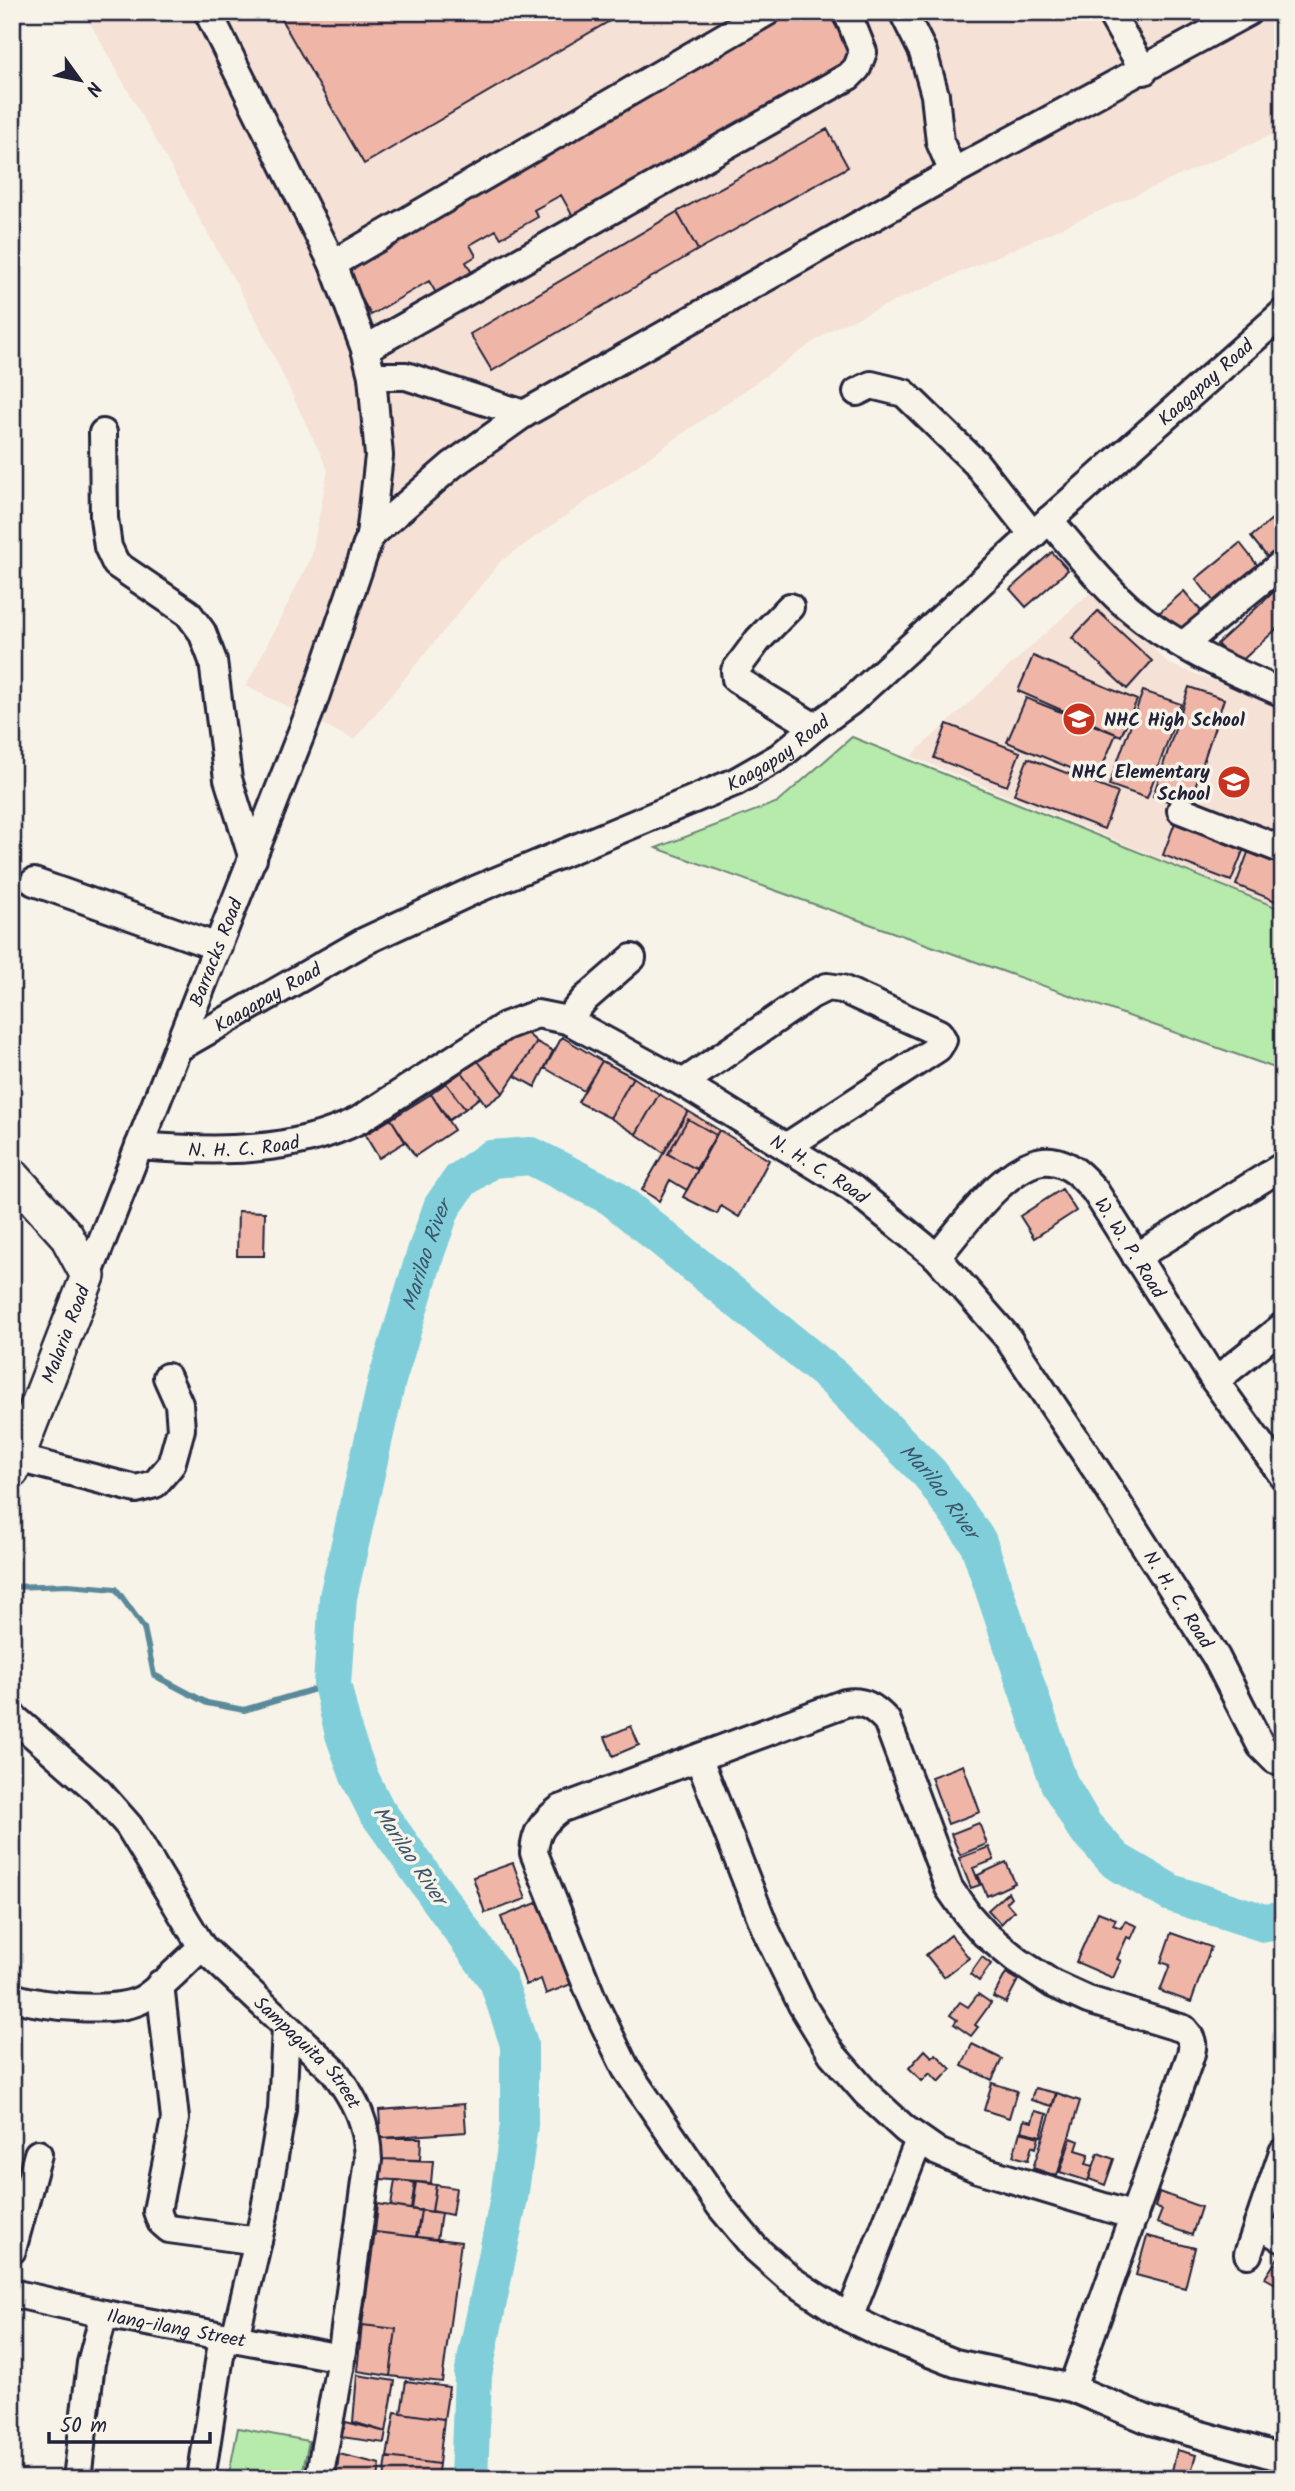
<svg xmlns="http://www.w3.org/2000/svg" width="1295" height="2491" viewBox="0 0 1295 2491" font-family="Kalam,sans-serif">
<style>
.built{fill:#f5e1d5}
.green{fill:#b6ebac;stroke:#6c8674;stroke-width:2}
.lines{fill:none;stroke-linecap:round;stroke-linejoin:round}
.stream{stroke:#5a899a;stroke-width:6}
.river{stroke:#7fceda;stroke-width:38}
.building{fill:#efb6a8;stroke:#22223b;stroke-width:2}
.minor-casing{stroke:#22223b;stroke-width:32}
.major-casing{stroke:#22223b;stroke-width:38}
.minor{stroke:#f7f3e8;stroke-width:26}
.major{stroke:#f7f3e8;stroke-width:33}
.labels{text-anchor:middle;stroke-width:7;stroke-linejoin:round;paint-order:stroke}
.street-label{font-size:19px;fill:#22223b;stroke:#f7f3e8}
.poi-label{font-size:19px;font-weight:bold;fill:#22223b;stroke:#f7f3e8;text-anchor:start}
.water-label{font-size:21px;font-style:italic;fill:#3e566b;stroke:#f7f3e8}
</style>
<rect width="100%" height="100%" fill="#f7f3e8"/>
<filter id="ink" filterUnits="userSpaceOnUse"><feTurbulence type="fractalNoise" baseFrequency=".0143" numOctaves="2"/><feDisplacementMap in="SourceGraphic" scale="14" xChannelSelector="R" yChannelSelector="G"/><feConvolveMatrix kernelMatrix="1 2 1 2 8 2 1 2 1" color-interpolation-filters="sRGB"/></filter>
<g filter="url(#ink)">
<path class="built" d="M84,12H1283V130L832,329L501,561L354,740L246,686L311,558L328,470L256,319Z
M1095,588L1169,664L1283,706V909L911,756Z"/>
<path class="green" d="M852,737L1283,910V1071L656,848L778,802Z
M238,2428L309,2441L301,2479H228Z"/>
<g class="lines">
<path class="stream" d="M12,1587L68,1585L116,1589L144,1628L154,1675L207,1703L244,1710L332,1684"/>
<path class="river" id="s1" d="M469,2479L473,2375L509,2198L519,2125V2044L498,1981L376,1810L359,1776L344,1734L332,1684L338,1597L387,1380L426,1252L442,1207L461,1180L491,1159L531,1156L612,1197L833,1377L930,1474L978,1542L1059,1783L1084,1826L1116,1861L1171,1893L1264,1923L1283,1921"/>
</g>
<path class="building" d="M277,12H625L364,164Z
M795,12H828L856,62L576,222L561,195L534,210L538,217L501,238L496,230L470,245L476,256L466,262L472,273L436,293L429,281L371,315L345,270Z
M827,129L848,167L698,250L677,212Z
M677,212L698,250L492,371L470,334Z
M1273,518L1283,530V554L1272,563L1251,537Z
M1240,543L1262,571L1218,607L1196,579Z
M1052,552L1068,570L1026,607L1010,589Z
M1278,588L1283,593V623L1237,665L1217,644Z
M1184,591L1207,618L1182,640L1159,613Z
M1098,611L1152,661L1127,689L1072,638Z
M1033,656L1137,700L1121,736L1018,691Z
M1189,687L1224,699L1188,808L1153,796Z
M1143,691L1181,704L1147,798L1109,785Z
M1026,698L1116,734L1097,779L1007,742Z
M947,724L1020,752L1007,786L934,758Z
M1028,758L1118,793L1104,829L1014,794Z
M1176,820L1245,846L1231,881L1163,855Z
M1249,850L1283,863V904L1236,885Z
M523,1030L537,1042L503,1093L478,1061Z
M562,1037L602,1061L584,1091L545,1068Z
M537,1042L553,1051L535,1087L515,1076Z
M478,1061L503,1093L486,1105L462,1072Z
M602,1061L633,1077L610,1118L578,1102Z
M462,1072L480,1097L465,1109L446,1083Z
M633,1077L659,1094L636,1134L610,1118Z
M446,1083L465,1109L449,1120L431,1094Z
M431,1094L454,1130L415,1156L391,1119Z
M659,1094L688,1111L664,1153L636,1134Z
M688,1111L719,1130L687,1190L670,1180L659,1201L642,1190Z
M391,1119L405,1142L379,1158L365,1135Z
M688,1119L716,1135L696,1169L668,1154Z
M719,1130L769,1160L739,1217L721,1206L717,1214L683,1197Z
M1062,1189L1076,1211L1034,1238L1020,1216Z
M238,1211L265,1212L264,1256H237Z
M631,1726L639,1745L613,1756L605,1737Z
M963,1765L980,1812L948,1824L931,1777Z
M979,1823L987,1844L960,1855L951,1834Z
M989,1847L994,1860L973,1868L980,1885L971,1888L959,1858Z
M1006,1862L1015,1883L987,1896L978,1875Z
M513,1863L526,1899L485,1913L473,1877Z
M1008,1892L1011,1897L1006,1902L1014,1911L1001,1924L988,1910Z
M539,1902L554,1941L562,1938L579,1981L546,1994L541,1979L526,1985L501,1917Z
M1098,1912L1116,1919L1113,1925L1121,1928L1125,1921L1137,1926L1131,1939L1127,1937L1117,1959L1121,1961L1113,1978L1076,1962Z
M1171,1933L1211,1947L1191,2002L1160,1991L1170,1965L1161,1962Z
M951,1935L969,1958L944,1977L926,1955Z
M982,1957L991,1964L979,1981L970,1974Z
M1006,1973L1018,1980L1006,2003L993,1997Z
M978,1994L991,2003L975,2025L978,2027L971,2036L954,2024L957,2020L950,2015L960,2002L968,2007Z
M972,2044L1002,2059L992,2080L962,2066Z
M925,2050L932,2057L936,2054L951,2069L939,2082L930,2073L922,2081L909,2068Z
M992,2083L1017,2091L1009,2118L984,2110Z
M1035,2088L1056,2093L1052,2106L1031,2100Z
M1057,2093L1080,2101L1057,2176L1033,2168Z
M464,2104L466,2132L381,2138L379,2110Z
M1035,2111L1047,2114L1041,2136L1021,2131L1024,2120L1032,2122Z
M1020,2132L1039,2137L1036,2148L1032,2146L1028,2160L1013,2156Z
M381,2138H421L420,2160L381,2159Z
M1071,2138L1079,2141L1076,2150L1089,2154L1086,2164L1093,2166L1088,2181L1060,2172Z
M1098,2153L1114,2159L1105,2185L1089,2179Z
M381,2159L433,2161L431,2183L381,2179Z
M395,2180L415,2183L411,2209L391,2206Z
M416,2182L436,2185L432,2212L412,2209Z
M436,2185L456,2188L452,2215L432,2211Z
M1159,2192L1201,2207L1192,2235L1157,2223L1162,2210L1155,2207Z
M1283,2201V2224L1273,2218Z
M378,2204L421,2211L416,2237L375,2232Z
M421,2210L441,2213L437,2240L417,2237Z
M375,2232L461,2242L442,2382L390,2376L396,2329L362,2325Z
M1147,2236L1195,2248L1185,2288L1136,2275Z
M1279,2256L1283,2258V2288L1265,2278Z
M362,2325L396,2329L390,2376L357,2371Z
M357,2375L395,2381L386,2432L353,2422Z
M406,2381L449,2387L444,2419L401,2413Z
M395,2412L444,2419L439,2464L387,2457Z
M346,2422L386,2432L384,2443L341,2437Z
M1177,2450L1196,2455L1189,2479H1170Z
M339,2454L380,2464L378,2479H336Z
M387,2457L439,2464L437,2479H384Z"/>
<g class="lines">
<defs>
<g id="minor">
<path d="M208,12L333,264L365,349L372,376L379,456L370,536L452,465L524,414L953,172L1248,12"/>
<path d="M903,12L923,52L935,95L940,142L953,172"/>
<path d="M1110,12L1144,71"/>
<path d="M333,264L767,12"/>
<path d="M365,349L849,76L857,68L863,52L847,12"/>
<path d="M372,376H406L524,414"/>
<path d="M857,392L871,385L904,393L976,463L1033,535"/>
<path d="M103,433L104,518L108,547L116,564L188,613L202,632L213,661L228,779L253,859"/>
<path d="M1049,520C1075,549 1099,582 1128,607C1173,646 1230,670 1283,693"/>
<path d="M790,607L758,640L735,671L736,679L815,727"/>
<path d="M1183,645L1283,563"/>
<path d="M1181,810L1283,850"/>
<path d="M34,882L218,947"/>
<path d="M567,1020L585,999L632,958"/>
<path id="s2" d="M178,1048L365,941L477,889L735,782L779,757L815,727L851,701L1049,520L1283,313"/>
<path d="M683,1083L811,995L827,987L842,989L939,1033L943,1040L938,1048L786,1147"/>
<path id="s3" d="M139,1146C212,1152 292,1154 359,1120L505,1026L537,1014L567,1020L683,1083L852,1188L937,1257L1007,1337L1099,1474L1216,1657L1261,1746L1275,1760L1283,1762"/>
<path id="s4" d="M937,1257C961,1229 1011,1156 1051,1161C1070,1163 1083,1177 1095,1191L1215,1381L1283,1476"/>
<path d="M1136,1257L1283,1166"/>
<path id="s5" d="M88,1276L312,706L370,536"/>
<path d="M1215,1381L1283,1326"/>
<path d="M17,1458L136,1489L155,1484L171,1465L181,1429L179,1404L167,1377"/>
<path id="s6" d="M12,1716L99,1792L129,1826L202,1947L334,2071C356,2101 367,2123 368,2160L341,2358L319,2479"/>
<path d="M699,1759L767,1933L802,2005L832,2054L866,2093L905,2129L938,2152L978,2169L1134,2216"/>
<path d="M160,1984L175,2119L157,2211L161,2222L169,2229L258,2241"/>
<path d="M12,1997C42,2006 112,2014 141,2000C157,1992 187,1960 202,1947"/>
<path d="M1258,2224L1283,2239"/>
<path d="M12,2250L38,2154"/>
<path d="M1248,2254L1283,2152"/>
<path id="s7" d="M12,2293L104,2314L341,2358"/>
<path d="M849,2318L919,2140"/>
<path d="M235,2338L264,2215L282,2110L286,2027"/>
<path d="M1072,2388L1189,2060C1194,2046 1194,2040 1184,2029L1088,2000L1053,1984L1018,1961L985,1934L968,1915L949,1888L887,1721C874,1707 864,1700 845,1703L560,1809C543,1822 535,1832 534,1853L594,2003L626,2069L720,2206L755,2248L790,2279L849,2318L888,2337L955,2363L1072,2388L1151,2421L1283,2458"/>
<path d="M77,2479L91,2363L104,2314"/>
<path d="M201,2479L223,2336"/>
</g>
<path id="major" d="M12,1175L66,1235L88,1276L12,1471"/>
</defs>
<use href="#minor" class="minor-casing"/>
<use href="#major" class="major-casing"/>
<use href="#minor" class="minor"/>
<use href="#major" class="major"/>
</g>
</g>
<defs>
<symbol id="school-disc" viewBox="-11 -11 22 22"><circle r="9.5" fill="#c8321e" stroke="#f7f3e8"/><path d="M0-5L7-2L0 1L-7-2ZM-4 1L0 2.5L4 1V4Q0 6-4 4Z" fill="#fff"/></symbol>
</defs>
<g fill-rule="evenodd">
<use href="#school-disc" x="1060" y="700" width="38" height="38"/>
<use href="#school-disc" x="1215" y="763" width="38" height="38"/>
</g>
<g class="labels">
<g class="street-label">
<text dy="7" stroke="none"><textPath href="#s2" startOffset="1237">Kaagapay Road</textPath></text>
<text dy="7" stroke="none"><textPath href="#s2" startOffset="670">Kaagapay Road</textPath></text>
<text dy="7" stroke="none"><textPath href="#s5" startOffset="348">Barracks Road</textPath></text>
<text dy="7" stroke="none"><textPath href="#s2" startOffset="103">Kaagapay Road</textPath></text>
<text dy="7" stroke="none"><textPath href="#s3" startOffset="105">N. H. C. Road</textPath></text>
<text dy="7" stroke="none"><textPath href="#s3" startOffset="756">N. H. C. Road</textPath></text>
<text dy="7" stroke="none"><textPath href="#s4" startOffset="275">W. W. P. Road</textPath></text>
<text transform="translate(65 1334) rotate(-69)" y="7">Malaria Road</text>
<text dy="7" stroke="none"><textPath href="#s3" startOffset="1323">N. H. C. Road</textPath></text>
<text dy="7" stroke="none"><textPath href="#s6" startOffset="452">Sampaguita Street</textPath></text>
<text dy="7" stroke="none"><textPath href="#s7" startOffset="168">Ilang-ilang Street</textPath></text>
</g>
<g class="poi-label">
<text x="1104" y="726">NHC High School</text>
<text x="1210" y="778" text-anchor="end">NHC Elementary<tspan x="1210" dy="22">School</tspan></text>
</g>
<g class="water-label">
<text dy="7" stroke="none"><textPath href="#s1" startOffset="1290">Marilao River</textPath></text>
<text dy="7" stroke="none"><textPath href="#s1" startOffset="1983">Marilao River</textPath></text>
<text transform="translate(410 1855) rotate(56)" y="7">Marilao River</text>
</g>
</g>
<rect width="1295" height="2491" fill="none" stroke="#f7f3e8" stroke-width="42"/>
<rect x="21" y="21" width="1253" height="2449" fill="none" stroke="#22223b" stroke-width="2.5" filter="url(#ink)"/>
<g transform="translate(80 80) rotate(123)" stroke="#f7f3e8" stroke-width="5" paint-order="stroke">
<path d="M0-5L12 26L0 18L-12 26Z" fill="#22223b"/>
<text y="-10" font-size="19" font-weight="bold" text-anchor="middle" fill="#22223b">N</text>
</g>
<path d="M49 2432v10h161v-10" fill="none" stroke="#22223b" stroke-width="3.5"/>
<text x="60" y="2432" font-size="21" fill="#22223b" stroke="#f7f3e8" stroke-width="5" paint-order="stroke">50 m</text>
</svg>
